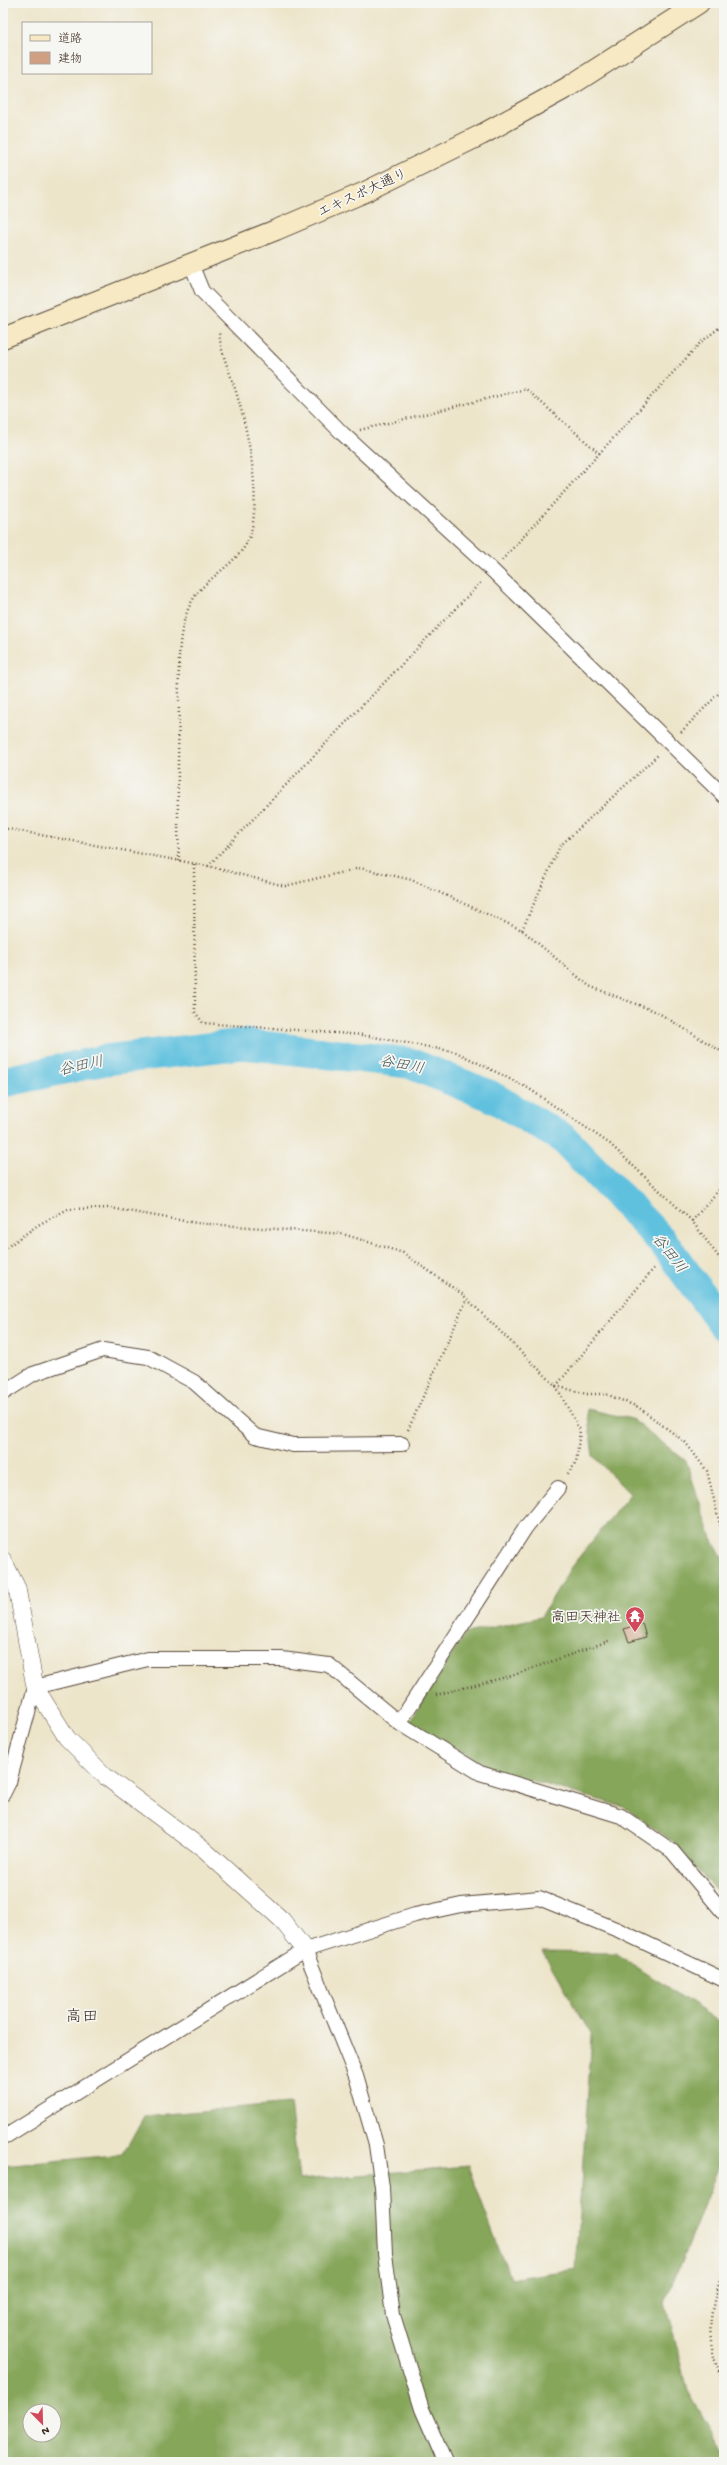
<svg xmlns="http://www.w3.org/2000/svg" width="727" height="2465" viewBox="0 0 727 2465" font-family="'Gochi Hand','Klee One',sans-serif">
<style>
.forest{fill:#86a65a;stroke:#60683c;fill-rule:evenodd}
.lines{fill:none;stroke-linecap:round;stroke-linejoin:round}
.river{stroke:#60c1df;stroke-width:31}
.building{fill:#d09f82}
.minor-casing{stroke:#564638;stroke-width:16}
.tertiary-casing{stroke:#564638;stroke-width:18}
.secondary-casing{stroke:#564638;stroke-width:22}
.path{stroke:#564638;stroke-width:2.5;stroke-dasharray:1 3;stroke-linecap:butt}
.minor{stroke:#fff;stroke-width:14}
.tertiary{stroke:#fff;stroke-width:17}
.secondary{stroke:#f6e9c3;stroke-width:20}
.labels{text-anchor:middle;stroke-width:3.5;stroke-linejoin:round;paint-order:stroke}
.street-label{font-size:14px;fill:#3b2a1e;stroke:#f6f6f2}
.poi-label{font-size:14px;fill:#3b2a1e;stroke:#f6f6f2;text-anchor:end}
.water-label{font-size:15px;font-style:italic;fill:#465758;stroke:#f6f6f2}
.quarter-label{font-size:16px;fill:#3b2a1e;stroke:#f6f6f2}
</style>
<rect width="100%" height="100%" fill="#f6f6f2"/>
<filter id="ink" filterUnits="userSpaceOnUse"><feTurbulence type="fractalNoise" baseFrequency=".025" numOctaves="2"/><feDisplacementMap in="SourceGraphic" scale="8" xChannelSelector="R" yChannelSelector="G"/><feConvolveMatrix kernelMatrix="1 2 1 2 8 2 1 2 1" color-interpolation-filters="sRGB"/></filter>
<filter id="wash" filterUnits="userSpaceOnUse"><feTurbulence type="fractalNoise" baseFrequency=".012" numOctaves="4" result="noise"/><feDisplacementMap in="SourceGraphic" scale="16" xChannelSelector="R" yChannelSelector="G"/><feGaussianBlur stdDeviation="0.9" result="paint"/><feColorMatrix in="noise" values="0 0 0 0 0 0 0 0 0 0 0 0 0 0 0 0 0 1.4 0 .05"/><feComposite in="paint" operator="in"/></filter>
<g filter="url(#wash)">
<rect width="100%" height="100%" fill="#ede5ca"/>
<path class="forest" d="M587,1409L632,1419L686,1461L712,1539L724,1561V1900L675,1843L624,1807L494,1770L449,1744L407,1725L466,1633L541,1617L571,1567L630,1494L593,1456Z
M543,1952L616,1953L724,2025V2153L665,2303L688,2391L724,2453V2462H3V2166L123,2154L144,2116L290,2103L299,2180L468,2166L510,2279L575,2269L592,2036ZM30,2411H54V2435H30Z"/>
<g class="lines">
<path class="river" d="M3,1082L105,1060L243,1044L409,1063L491,1096L564,1139L663,1242L724,1326"/>
</g>
<g id="blocks">
<path class="building" d="M642,1623L646,1637L629,1642L624,1629Z"/>
</g>
</g>
<g filter="url(#ink)">
<use href="#blocks" fill-opacity="0" stroke="#564638" stroke-width="1"/>
<g class="lines">
<defs>
<path id="minor" d="M191,264L202,291L343,434L492,570L724,796
M3,1393L33,1374L103,1350L148,1357L194,1382L255,1436L293,1445L402,1444
M399,1723L526,1527L558,1488
M3,1794L9,1782L35,1687L148,1659H282L329,1665L399,1723L480,1773L621,1816L672,1851L724,1913
M305,1950L356,2076L376,2145L382,2187L385,2254L393,2315L422,2409L445,2462
M3,2138L305,1950L415,1915L461,1905L539,1898L618,1930L724,1980"/>
<path id="tertiary" d="M3,1560L17,1588L35,1687L67,1738L106,1777L204,1850L282,1920L305,1950"/>
<path id="secondary" d="M3,338L276,230L365,192L481,135L568,87L699,3"/>
</defs>
<use href="#minor" class="minor-casing"/>
<use href="#tertiary" class="tertiary-casing"/>
<use href="#secondary" class="secondary-casing"/>
<path class="path" d="M360,430L526,389L600,454
M502,560L700,343L724,324
M681,732L724,688
M3,828L208,866L285,886L360,868L412,880L522,930L589,986L657,1012L724,1053
M179,861C177,809 178,756 179,704C179,672 176,634 190,605C203,576 243,564 251,532C261,494 248,432 237,395C231,374 220,353 219,331
M194,864L195,1012L203,1023L363,1035L456,1052L528,1088L610,1144L692,1221L724,1264
M208,866L482,581
M522,930L560,846L659,754
M692,1221L724,1184
M3,1250L38,1225L68,1209L110,1208L196,1223L343,1234L403,1253L462,1294L556,1386L580,1430L576,1463L566,1476
M556,1386L587,1394H606L638,1407L685,1442L707,1471L724,1541
M556,1386L655,1267
M408,1430L467,1299
M436,1695L514,1675L611,1640
M724,2270C708,2311 704,2343 724,2383
M717,2289H724"/>
<use href="#minor" class="minor"/>
<use href="#tertiary" class="tertiary"/>
<use href="#secondary" class="secondary"/>
</g>
</g>
<defs>
<symbol id="temple-pin" viewBox="-11 -11 22 30"><path d="M0 17L-7.5 6A9.5 9.5 0 1 1 7.5 6Z" fill="#d1495b" stroke="#f6f6f2"/><path d="M0-6L5-2H3V0L6.5 2.5H4V6H1.5V3h-3V6H-4V2.5H-6.5L-3 0V-2H-5Z" fill="#fff"/></symbol>
</defs>
<g fill-rule="evenodd">
<use href="#temple-pin" x="624" y="1605" width="22" height="30"/>
</g>
<g class="labels">
<g class="street-label">
<text transform="translate(362 192) rotate(-25)" y="5">エキスポ大通り</text>
</g>
<g class="poi-label">
<text x="621" y="1621">高田天神社</text>
</g>
<g class="water-label">
<text transform="translate(402 1064) rotate(11)" y="5">谷田川</text>
<text transform="translate(81 1065) rotate(-12)" y="5">谷田川</text>
<text transform="translate(670 1253) rotate(52)" y="5">谷田川</text>
</g>
<g class="quarter-label">
<text x="82" y="2021">高田</text>
</g>
</g>
<rect width="727" height="2465" fill="none" stroke="#f6f6f2" stroke-width="16"/>
<rect x="22" y="22" width="130" height="52" fill="#f6f6f2" stroke="#aba49d"/>
<rect x="30" y="35" width="20" height="6" fill="#f6e9c3" stroke="#aba49d"/>
<text x="58" y="42" font-size="12" fill="#3b2a1e">道路</text>
<rect x="30" y="52" width="20" height="12" fill="#d09f82" stroke="#aba49d"/>
<text x="58" y="62" font-size="12" fill="#3b2a1e">建物</text>
<g transform="translate(42 2423) rotate(157)"><circle r="19" fill="#f6f6f2" stroke="#aba49d"/>
<path d="M0-3L7 15L0 10L-7 15Z" fill="#d1495b"/>
<text y="-6" font-size="11" font-weight="bold" text-anchor="middle" fill="#3b2a1e">N</text>
</g>
</svg>
